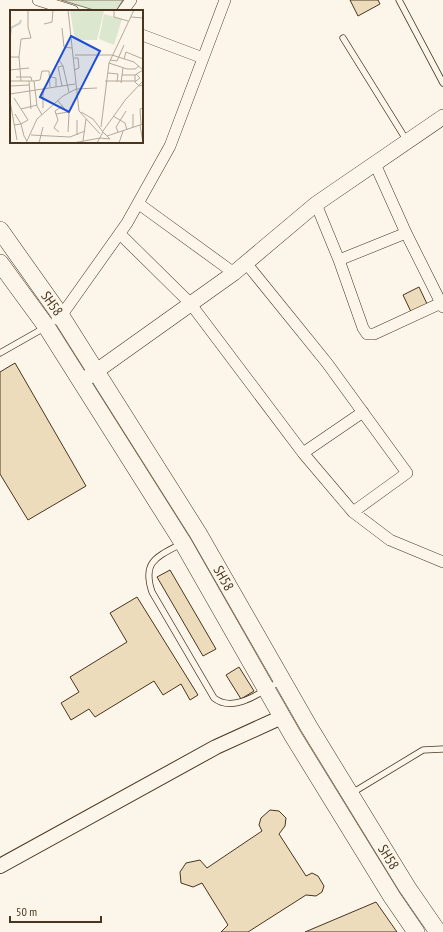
<svg xmlns="http://www.w3.org/2000/svg" width="443" height="932" viewBox="0 0 443 932" font-family="'PT Sans Narrow',sans-serif">
<style>
.green{fill:#dce7d0;stroke:#887966}
.building{fill:#ecdcbc;stroke:#4a3520}
.lines{fill:none;stroke-linecap:round;stroke-linejoin:round}
.service-casing{stroke:#4a3520;stroke-width:7}
.minor-casing{stroke:#4a3520;stroke-width:12}
.tertiary-casing{stroke:#4a3520;stroke-width:16}
.secondary-casing{stroke:#4a3520;stroke-width:16}
.primary-casing{stroke:#4a3520;stroke-width:18}
.service{stroke:#fbf6e9;stroke-width:5.5}
.minor{stroke:#fbf6e9;stroke-width:11}
.tertiary{stroke:#fbf6e9;stroke-width:14}
.secondary{stroke:#fbf6e9;stroke-width:15}
.primary{stroke:#fbf6e9;stroke-width:17}
.labels{text-anchor:middle;stroke-width:3;stroke-linejoin:round;paint-order:stroke}
.street-label{font-size:14px;fill:#4a3520;stroke:#fbf6e9}
.inset-river{fill:none;stroke:#c9cecd;stroke-width:2}
.inset-road{fill:none;stroke:#b4a999;stroke-width:1}
.view{fill:#1d4ed8;fill-opacity:0.15;stroke:#1d4ed8;stroke-width:2}
.inset-edge{fill:none;stroke:#4a3520;stroke-width:2}
</style>
<rect width="100%" height="100%" fill="#fbf6e9"/>
<path class="green" d="M61,0H123L116,11H97Z"/>
<path class="building" d="M350,0H378L380,4L358,16Z
M419,287L429,308L413,316L403,295Z
M15,363L86,486L28,520L0,474V372Z
M170,570L216,649L203,656L157,577Z
M137,597L198,695L190,700L181,684L163,695L154,681L95,717L89,709L71,720L61,703L79,692L70,677L127,642L110,613Z
M239,667L254,691L241,699L226,675Z
M270,810L279,811L286,818L285,826L279,834L306,876L312,873L318,876L324,886L322,892L316,896L306,895L248,932H221L228,925L202,883L193,887L181,883L180,872L186,863L200,860L207,868L262,831L259,825L261,818Z
M376,902L397,932H305Z"/>
<g class="lines">
<defs>
<path id="service" d="M399,0L443,83
M343,38L407,141
M0,353L44,328
M181,544C156,557 142,562 152,592L214,698C234,714 262,691 281,681
M352,793L423,750L443,749"/>
<path id="minor" d="M38,0L73,11
M123,11L131,0
M142,35L203,58
M375,164L406,233L443,307
M139,204L234,273
M316,204L339,260L363,328L367,334H374L441,303
M120,234L190,303L303,453L353,512L390,540L443,562
M339,260L406,233
M246,263L327,363L407,473L353,512
M57,319L61,316L127,223L170,146L225,0
M303,453L363,412"/>
<path id="tertiary" d="M0,866L216,747L282,717"/>
<path id="secondary" d="M81,382L234,273L316,204L443,117"/>
<g id="primary">
<path id="s1" d="M0,230L61,316L198,533L309,727L407,887L438,932"/>
<path d="M0,263L46,326L183,543L293,736L392,897L416,932"/>
</g>
</defs>
<use href="#service" class="service-casing"/>
<use href="#minor" class="minor-casing"/>
<use href="#tertiary" class="tertiary-casing"/>
<use href="#secondary" class="secondary-casing"/>
<use href="#primary" class="primary-casing"/>
<use href="#service" class="service"/>
<use href="#minor" class="minor"/>
<use href="#tertiary" class="tertiary"/>
<use href="#secondary" class="secondary"/>
<use href="#primary" class="primary"/>
</g>
<g class="labels">
<g class="street-label">
<text dy="5" stroke="none"><textPath href="#s1" startOffset="90">SH58</textPath></text>
<text dy="5" stroke="none"><textPath href="#s1" startOffset="414">SH58</textPath></text>
<text dy="5" stroke="none"><textPath href="#s1" startOffset="738">SH58</textPath></text>
</g>
</g>
<g transform="translate(10 10)">
<rect width="133" height="133" fill="#fbf6e9"/>
<path d="M60,0L94,1L87,30H65ZM94,4L112,9L104,35L89,29Z" fill="#dce7d0"/>
<path class="inset-river" d="M0,26L1,18L10,13L11,10"/>
<path class="inset-road" d="M58,0L69,101L90,124M104,0V7L118,11M121,7L133,8M34,14L42,12L43,0M52,18L54,37L62,38M65,45H102L124,52L133,60M9,47L11,71M64,48H68L69,58L64,60M114,49L116,42L133,49M49,50L53,56L59,82M100,50L107,51L114,35M99,53L117,59H125L129,56M0,57V47H9L11,29L21,28L18,17V0M0,60L19,58M98,63L108,64L107,72M112,65H125L133,60M125,65V72L129,76L133,75M6,67H21L22,71M41,67L46,68V77M0,71H19L21,99M19,71H24L27,96L32,105M24,71L30,70L32,61H39L40,77M95,71H126L130,68L126,64M111,73L113,58M0,76L19,75M52,76L48,57L53,56M33,79V98M0,84L65,74M4,88L18,110L11,114L5,104M0,91L7,130M48,91L59,104L58,122M11,99L27,95M71,102L83,109L93,122M46,104L58,102M103,106L115,113L117,120M4,115L11,114L14,126L17,131M130,115L133,133M131,115L130,99L133,98M91,117L99,53L124,0M123,117V104M93,121L116,89L133,71M49,122L44,118L48,110L45,101L53,96M108,122L106,117L116,101M21,125L60,127L75,121M67,125V110M97,126L133,114M73,131L76,109M16,133L27,109L53,86L66,79L87,78M29,133L33,117M63,133L90,128M87,133L93,122L100,129L90,128M109,133L113,121"/>
<path class="view" d="M61,26L90,41L59,102L30,87Z"/>
<rect width="133" height="133" class="inset-edge"/>
</g>
<path d="M10 916v6h91v-6" fill="none" stroke="#4a3520" stroke-width="2"/>
<text x="16" y="916" font-size="12" fill="#4a3520" stroke="#fbf6e9" stroke-width="3" paint-order="stroke">50 m</text>
</svg>
